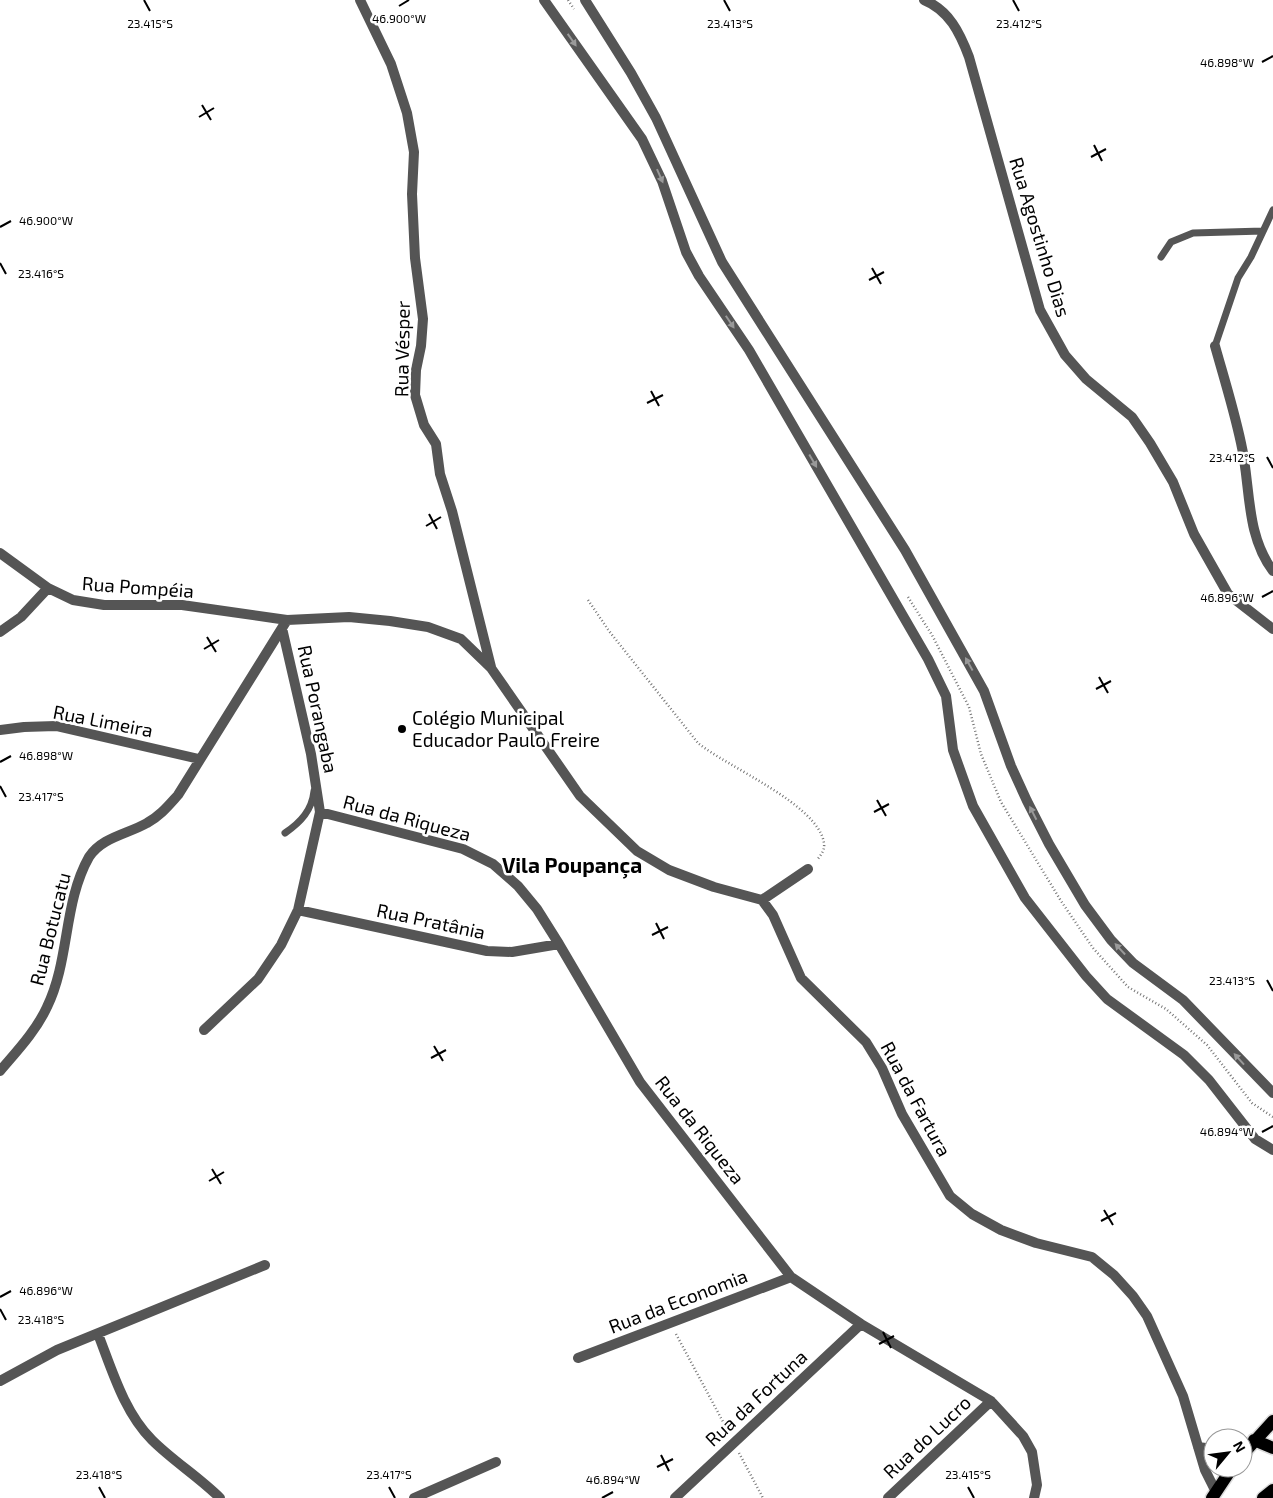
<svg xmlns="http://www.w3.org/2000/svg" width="1273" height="1498" viewBox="0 0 1273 1498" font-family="'Exo 2',sans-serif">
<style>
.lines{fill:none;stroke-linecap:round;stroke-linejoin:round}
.primary-casing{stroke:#dbdbdb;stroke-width:15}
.path{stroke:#777;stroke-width:2.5;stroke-dasharray:1 2.5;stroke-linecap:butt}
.service{stroke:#555;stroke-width:7}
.minor{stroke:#555;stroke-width:10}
.primary{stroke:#000;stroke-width:12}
.oneway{fill:#999}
.ticks{fill:none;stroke:#000;stroke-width:2}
.poi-dot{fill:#000;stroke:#fff;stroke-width:2}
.labels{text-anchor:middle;stroke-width:5;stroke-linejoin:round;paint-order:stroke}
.street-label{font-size:19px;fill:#000;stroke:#fff}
.poi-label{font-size:19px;fill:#000;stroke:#fff;text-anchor:start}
.quarter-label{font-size:21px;font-weight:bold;fill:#000;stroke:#fff}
.ticks-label{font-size:12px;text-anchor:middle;fill:#000;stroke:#fff;stroke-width:5;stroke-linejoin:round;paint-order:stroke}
</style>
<rect width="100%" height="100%" fill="#fff"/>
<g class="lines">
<defs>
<path id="primary" d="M1254,1440L1273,1448
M1243,1454L1273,1421
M1212,1498L1232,1468
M1263,1498L1273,1490"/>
</defs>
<use href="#primary" class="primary-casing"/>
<path class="path" d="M568,0L574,9
M908,597L932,635L969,707L981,754L1001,802L1061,901L1093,948L1128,987L1166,1009L1207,1045L1252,1103L1273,1117
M588,600L609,631L698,743C727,767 818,804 824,843C825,850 821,855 817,860
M676,1334L729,1433
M739,1453L763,1498"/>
<path class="service" d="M1161,257L1171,242L1193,233L1263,231
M1215,346L1238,278L1251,257L1273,210
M285,833C301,822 312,810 314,791"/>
<path class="minor" d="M360,0L391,64L407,113L414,152L412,194L415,258L423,319L421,346L416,370L415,395L424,425L436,444L440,474L452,511L491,667
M544,0L642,139L662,181L686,252L699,276L749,350L928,659L946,696L953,750L973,806L1025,898L1086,976L1107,999L1184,1055L1209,1080L1255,1139L1273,1150
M585,0L631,73L656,118L722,262L905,550L984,691L1011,766L1027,801L1049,844L1085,905L1111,940L1133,963L1183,1000L1273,1093
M924,0C949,10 960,33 969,57L1040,310L1065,355L1086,379L1132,417L1150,443L1173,482L1194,534L1228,594L1273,629
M1215,346C1224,378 1234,410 1241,443C1251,486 1245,534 1273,571
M0,553L48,588L73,600L104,605H182L287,620L349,617L390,621L428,627L461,639L491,668L580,796L637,851L669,870L714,887L762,900L773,915L801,978L866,1042L882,1068L902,1114L950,1196L972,1214L1001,1230L1036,1243L1092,1257L1114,1275L1133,1296L1147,1316L1183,1396L1205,1470L1216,1492
M0,632L21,617L48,588
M0,730L24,727L56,726L199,759
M320,812L463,849L493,864L518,886L537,909L559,944L640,1082L791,1277L861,1324L991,1401L1023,1436L1032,1452L1037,1485L1034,1498
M762,900L808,869
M298,910L487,951L512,952L559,944
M204,1030L258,979L281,945L298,910L320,812L311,754L282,628
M0,1071C17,1051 36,1031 47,1007C70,960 63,903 89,857C102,837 128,834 147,823C160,816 168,806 178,795L287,620
M98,1334C112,1370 124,1412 152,1440C173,1461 199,1477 220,1498
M578,1358L791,1277
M0,1381L57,1350L265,1265
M1198,1447L1213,1449
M414,1498L496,1462
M675,1498L861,1324
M888,1498L991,1401"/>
<use href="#primary" class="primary"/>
</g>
<defs><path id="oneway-solid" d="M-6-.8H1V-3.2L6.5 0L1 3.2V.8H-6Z" transform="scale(1.25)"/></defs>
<g class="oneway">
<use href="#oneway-solid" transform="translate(572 40) rotate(55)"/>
<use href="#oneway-solid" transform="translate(660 176) rotate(66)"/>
<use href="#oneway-solid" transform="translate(730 322) rotate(56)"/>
<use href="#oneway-solid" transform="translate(813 461) rotate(60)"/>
<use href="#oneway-solid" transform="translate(969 664) rotate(-119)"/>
<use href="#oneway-solid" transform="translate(1033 813) rotate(-117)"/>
<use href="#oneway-solid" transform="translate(1120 949) rotate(-133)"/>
<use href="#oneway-solid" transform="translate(1239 1059) rotate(-132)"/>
</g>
<path class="ticks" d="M144,0L150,11M724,0L730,11M1013,0L1019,11M399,6L409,0M1262,62L1273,56M202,105L211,120M199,117L214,108M1094,145L1102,161M1091,157L1106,149M0,227L11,221M0,263L6,274M872,268L881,284M869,280L884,272M651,391L659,406M647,403L663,395M1267,457L1273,468M429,514L437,529M426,526L441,517M1262,597L1273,591M207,637L216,652M204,649L219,640M1099,677L1108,693M1096,689L1111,681M0,762L11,756M0,786L6,797M877,800L886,816M874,812L889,804M656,923L664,939M652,935L668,927M1267,980L1273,991M434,1046L443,1061M431,1058L446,1050M1262,1132L1273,1126M212,1169L221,1184M209,1181L224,1172M1104,1210L1113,1225M1101,1221L1116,1213M0,1297L11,1291M0,1309L6,1320M883,1332L891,1348M879,1344L894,1336M661,1455L669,1471M657,1467L673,1459M99,1487L105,1498M389,1487L395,1498M968,1487L974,1498M602,1498L613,1492"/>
<circle class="poi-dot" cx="402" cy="729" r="5"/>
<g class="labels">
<g class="street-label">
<text transform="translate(1040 237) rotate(73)" y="7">Rua Agostinho Dias</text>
<text transform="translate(402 349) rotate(-89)" y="7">Rua Vésper</text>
<text transform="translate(138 587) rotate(4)" y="7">Rua Pompéia</text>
<text transform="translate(318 709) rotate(78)" y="7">Rua Porangaba</text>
<text transform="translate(103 721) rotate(11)" y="7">Rua Limeira</text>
<text transform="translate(407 818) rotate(15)" y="7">Rua da Riqueza</text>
<text transform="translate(431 921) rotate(12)" y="7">Rua Pratânia</text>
<text transform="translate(50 929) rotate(-76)" y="7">Rua Botucatu</text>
<text transform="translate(916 1099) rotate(62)" y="7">Rua da Fartura</text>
<text transform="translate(700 1130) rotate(52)" y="7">Rua da Riqueza</text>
<text transform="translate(678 1301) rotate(-21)" y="7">Rua da Economia</text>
<text transform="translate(756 1398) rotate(-43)" y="7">Rua da Fortuna</text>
<text transform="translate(927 1437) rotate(-43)" y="7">Rua do Lucro</text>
</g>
<g class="poi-label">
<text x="412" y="725">Colégio Municipal<tspan x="412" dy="22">Educador Paulo Freire</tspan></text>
</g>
<g class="quarter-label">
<text x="572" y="873">Vila Poupança</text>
</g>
</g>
<g class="ticks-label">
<text x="399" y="23">46.900°W</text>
<text x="150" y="28">23.415°S</text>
<text x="730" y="28">23.413°S</text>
<text x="1019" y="28">23.412°S</text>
<text x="1227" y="67">46.898°W</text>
<text x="46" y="225">46.900°W</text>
<text x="41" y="278">23.416°S</text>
<text x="1232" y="462">23.412°S</text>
<text x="1227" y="602">46.896°W</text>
<text x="46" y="760">46.898°W</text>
<text x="41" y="801">23.417°S</text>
<text x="1232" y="985">23.413°S</text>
<text x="1227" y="1136">46.894°W</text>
<text x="46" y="1295">46.896°W</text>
<text x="41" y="1324">23.418°S</text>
<text x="99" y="1479">23.418°S</text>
<text x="389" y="1479">23.417°S</text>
<text x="968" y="1479">23.415°S</text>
<text x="613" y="1484">46.894°W</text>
</g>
<g transform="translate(1228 1453) rotate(61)"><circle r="24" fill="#ffffff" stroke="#999999"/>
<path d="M0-4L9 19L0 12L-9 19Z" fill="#000000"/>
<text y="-8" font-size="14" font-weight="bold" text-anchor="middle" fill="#000000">N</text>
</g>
</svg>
